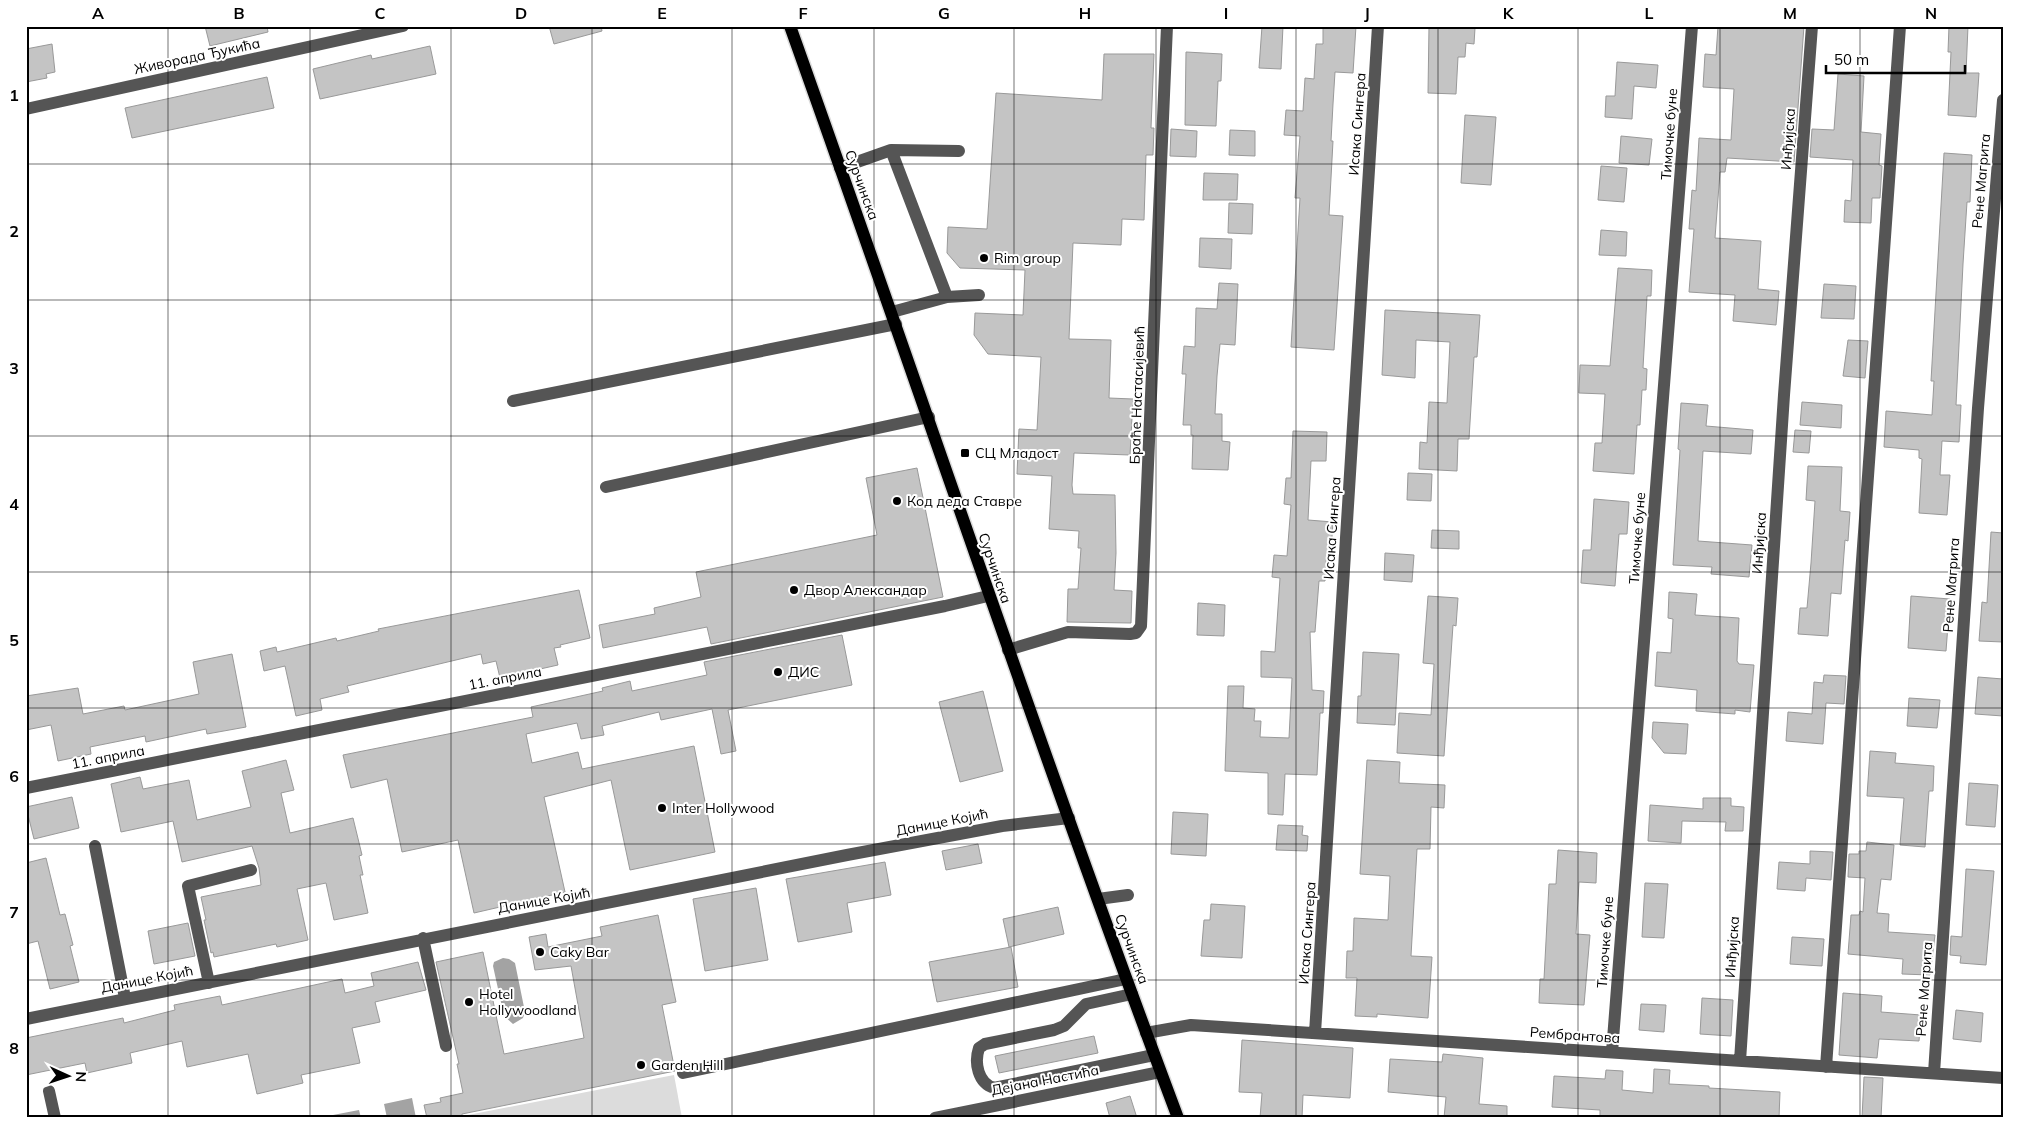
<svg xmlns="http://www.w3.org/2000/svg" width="2029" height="1144" viewBox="0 0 2029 1144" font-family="Mulish,sans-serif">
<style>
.green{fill:#dcdcdc}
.water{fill:#a3a3a3}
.building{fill:#c4c4c4;stroke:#999}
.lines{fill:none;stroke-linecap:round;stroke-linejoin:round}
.major-casing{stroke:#dbdbdb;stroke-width:15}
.minor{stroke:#555;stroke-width:12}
.major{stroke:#000;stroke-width:12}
.grid{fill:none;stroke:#000;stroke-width:1;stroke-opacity:0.55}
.poi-dot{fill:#000;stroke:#fff;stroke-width:2}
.labels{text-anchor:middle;stroke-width:4;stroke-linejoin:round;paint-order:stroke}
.street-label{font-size:14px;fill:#000;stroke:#fff}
.poi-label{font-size:14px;fill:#000;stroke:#fff;text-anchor:start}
.neatline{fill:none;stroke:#000;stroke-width:2}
.grid-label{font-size:16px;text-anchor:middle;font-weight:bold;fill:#000}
</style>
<rect width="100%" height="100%" fill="#fff"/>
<path class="green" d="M674,1075L682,1118H464L463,1116Z"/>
<path class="water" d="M503,958L509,959L515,963L525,1012L523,1018L513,1024L504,1016L493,966L494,962Z
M412,1098L416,1118H387L384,1104Z
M359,1110L361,1118H334L333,1115Z"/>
<path class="building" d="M205,26H267L268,32L210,46Z
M549,26H601L602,31L554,44Z
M1262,26H1283L1281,69L1259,68Z
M1323,26H1356L1353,73L1335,72L1333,104L1331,141H1333L1329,215L1343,216L1334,350L1291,347L1300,198H1295L1300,136L1284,135L1286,110L1303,111L1305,78L1314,79L1316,44H1323Z
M1429,26L1475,28L1474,44L1466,43L1465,57H1458L1456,94L1428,93Z
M1718,26H1804L1794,162L1727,158L1725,172H1720L1715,238L1761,241L1758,289L1779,291L1776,325L1733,321L1735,295L1689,292L1694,229H1689L1692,190L1696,191L1699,138L1731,140L1734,89L1703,87L1705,54L1716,55Z
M1949,26H1968L1966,73H1979L1976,117L1948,115L1951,52H1948Z
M52,44L55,72L46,74L47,78L26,82V49Z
M430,46L436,74L320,99L313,69L371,55L372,59Z
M1186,52L1222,54L1221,81H1218L1216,126L1185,125Z
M1104,54H1154L1151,128H1154L1153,155H1146L1144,220L1122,219L1121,245L1073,243L1069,339L1111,340L1109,398L1133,399L1130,455L1074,453L1072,485L1073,494L1115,495L1116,553L1114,590L1132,591L1131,623L1067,622L1068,589H1078L1081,548H1078L1079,531L1049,529L1052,476L1017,474L1019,429L1037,430L1041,357L988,354L974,335L975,313L1023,315L1025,270L960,268L947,253L948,227L987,229L996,93L1102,100Z
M1617,62L1658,65L1656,88L1634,86L1632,119L1605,117L1606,96H1615Z
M1838,74L1864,76L1861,132L1881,134L1879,165L1882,166L1880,198H1872L1871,223L1844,222L1845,200L1851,201L1853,160L1810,157L1812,129L1834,130Z
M267,77L274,108L132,138L125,108Z
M1465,115L1496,117L1491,185L1461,183Z
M1171,129L1197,131L1196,157L1170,156Z
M1230,130L1255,131V156L1229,155Z
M1621,136L1652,139L1649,165L1619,163Z
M1944,153L1972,155L1970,202H1967L1963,264L1956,405H1961L1959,442L1942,441L1940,475H1950L1947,515L1919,513L1922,459L1919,458V450L1884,447L1886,411L1932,415L1934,381H1931Z
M1601,166L1627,168L1624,202L1598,200Z
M1204,173L1238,174L1237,200H1203Z
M1229,203L1253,204L1252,234L1228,233Z
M1601,230L1627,232L1626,256L1599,255Z
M1200,238L1232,239L1231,269L1199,267Z
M1618,268L1652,270L1651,296H1647L1643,368L1647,369L1646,390H1642L1640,425H1637L1634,474L1593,471L1595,443H1602L1605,394L1579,393L1580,365L1610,366Z
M1219,283L1238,284L1235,345L1220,344L1217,376L1215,414H1222V441L1230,442L1228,470L1192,469L1193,435H1191V425H1183L1186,374H1182L1184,346L1195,347L1196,308L1217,309Z
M1824,284L1856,286L1854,319L1821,318Z
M1385,310L1480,315L1477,357H1474L1469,439H1458L1457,471L1419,469L1420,442L1427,443L1429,402L1447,403L1450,342L1416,340L1415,378L1382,375Z
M1848,340L1868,341L1865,378L1843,376Z
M1802,402L1842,405L1841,428L1800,425Z
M1681,403L1708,405L1706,426L1753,430L1751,454L1703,451L1698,541L1752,545L1749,577L1711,574L1712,567L1673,565L1680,450L1678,449Z
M1795,430L1811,431L1809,453L1793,452Z
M1293,431L1327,432L1326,461H1311L1308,520L1333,522L1331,551L1327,550L1325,581H1319L1315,632H1310L1312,690L1324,691L1323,713H1320L1317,775L1285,774L1283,815L1268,814V773L1225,771L1228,686H1244L1243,708L1255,709L1254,721H1261L1260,737L1289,738L1292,678L1261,677V651L1275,652L1280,578L1272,577L1274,555L1287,556L1291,505L1284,504L1286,478H1291Z
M1808,466L1842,467L1840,511L1850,512L1848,541L1845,540L1841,594L1831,593L1828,636L1798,634L1800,608H1807L1811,563L1815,501L1806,500Z
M917,468L943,597L711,644L707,627L603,648L599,625L655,614L654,608L701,597L696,572L877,535L866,478Z
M1408,473L1432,474L1431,501L1407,500Z
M1594,499L1629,502L1627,534H1619L1615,586L1581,583L1583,550H1591Z
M1432,530L1459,531V549L1431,548Z
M1991,532L2003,533V642L1979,641L1982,602L1987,603Z
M1385,553L1414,555L1412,582L1384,580Z
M579,590L590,638L560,645L561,647L554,648L558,665L500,678L496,661L483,664L481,654L347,686L349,692L320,699L322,710L296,716L285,666L264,671L260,651L276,647L277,652L336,638L337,641L379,631L378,629Z
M1669,592L1697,594L1695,615L1739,618L1737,661L1739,664L1754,665L1750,712L1735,710V714L1696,711L1697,690L1655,686L1657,652L1671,653L1673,619L1668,618Z
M1428,596L1458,598L1456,626L1453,625L1444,756L1397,753L1399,713L1431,715L1434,664L1423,663Z
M1911,596L1950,599L1946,651L1908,648Z
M1198,603L1225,605L1224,636L1197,635Z
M842,635L852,685L728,710L736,751L721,754L712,709L661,720L659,712L602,726L604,735L581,739L577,723L526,734L532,763L578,752L582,769L694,746L715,852L630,870L611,780L544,797L565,892L474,913L458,840L402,852L387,779L351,788L343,755L533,717L531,707L603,691L602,688L630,681L632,691L707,675L704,662Z
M1363,652L1399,654L1395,725L1357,723L1358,696H1361Z
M232,654L246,727L207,734L206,729L146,742L145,736L90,747L91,754L58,761L51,725L26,730V696L78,688L83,714L124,706L125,710L199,694L193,662Z
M1824,675L1846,676L1844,704L1826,703L1823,744L1786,741L1788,712L1812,714L1814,682L1823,683Z
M1978,677L2003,679V716L1975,714Z
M983,691L1003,771L960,782L939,702Z
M1909,698L1940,700L1937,728L1907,726Z
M1653,722L1688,724L1686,754L1664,753L1652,738Z
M1870,751L1896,753L1895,763L1934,766L1933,791H1929L1925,847L1900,845L1904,798L1867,796Z
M286,760L294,790L281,793L290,833L353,818L362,855L359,856L363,875H360L368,913L334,920L326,883L297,889L308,940L277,947L276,944L214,957L213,952L211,953L204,920H206L201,897L261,885L259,868L252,846L182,862L173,821L121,832L111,784L140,777L143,789L189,780L197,820L251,807L242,771Z
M1367,760L1400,762L1399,783L1445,785L1444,808L1431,807L1430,849H1417L1411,956L1432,957L1428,1018L1377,1014V1017L1355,1016L1357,978H1346L1347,951H1353L1354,918L1388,920L1390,876L1360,874Z
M1969,783L1998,785L1995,827L1966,825Z
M72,797L79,828L34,839L26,807Z
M1703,798H1731V806L1744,807L1743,831H1725L1726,822L1682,821L1681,843L1648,841L1650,805L1703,809Z
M1173,812L1208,814L1206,856L1171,854Z
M1278,825L1303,826L1302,835L1308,836L1307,851L1276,850Z
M1867,842L1894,845L1891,880L1881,879L1877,913L1889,914L1888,932L1935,935L1930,975L1902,974L1903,959L1848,954L1851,915H1859L1860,911L1863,912L1865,878L1848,877L1849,854H1859V851H1866Z
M978,844L982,863L946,870L942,851Z
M1558,850L1597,853L1596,883L1579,882L1576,934L1590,935L1584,1005L1539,1003L1540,979H1544L1549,884H1556Z
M1810,851L1833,852L1831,880L1806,878L1805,891L1777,889L1779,862L1810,864Z
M46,858L60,915L65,914L73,945L70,946L79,982L50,989L38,941L26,944V863Z
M885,862L891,895L847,903L852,932L798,942L786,879Z
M1966,869L1994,871L1986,965L1960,963L1961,956L1950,955L1951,936L1962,937Z
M1645,883L1668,884L1664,938L1642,937Z
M756,888L768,960L705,971L693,899Z
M1211,904L1245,906L1242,958L1201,956L1204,920H1210Z
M1058,907L1064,934L1009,947L1003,919Z
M658,915L676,1002L662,1005L675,1071L462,1114V1118H427L424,1105L441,1102L440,1098L463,1093L457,1064H459L436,962L483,952L504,1054L584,1038L571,966L535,970L529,937L546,934L548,947L602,936L600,927Z
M188,923L195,956L154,964L148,931Z
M1792,937L1824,939L1822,966L1790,964Z
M1011,947L1018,987L937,1002L929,962Z
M418,962L426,990L375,1002L380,1022L352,1028L360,1063L301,1075L303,1083L257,1094L248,1054L187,1067L182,1041L130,1053L132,1063L87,1073L85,1063L26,1075V1038L123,1018L124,1023L175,1010L174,1005L220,996L222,1005L342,979L345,993L374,986L371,973Z
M1843,993L1882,996L1881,1012L1921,1015L1919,1041L1879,1039L1877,1058L1839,1055Z
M1702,998L1733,1000L1731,1036L1700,1034Z
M1641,1004L1666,1005L1664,1032L1639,1030Z
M1956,1010L1983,1013L1981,1042L1953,1039Z
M1094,1036L1098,1053L999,1073L995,1056Z
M1242,1040L1353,1048L1350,1098L1303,1095L1302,1118H1260L1262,1093L1239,1092Z
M1443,1054L1483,1058L1479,1104L1507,1106V1118H1444L1446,1097L1388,1092L1390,1059L1442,1062Z
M1654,1069L1670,1070L1669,1084L1709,1086V1088L1780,1092L1779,1118H1600V1110L1552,1107L1554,1076L1605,1079L1606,1070L1623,1071L1622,1090L1653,1093Z
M1864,1077L1883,1078L1881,1118H1862Z
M1130,1096L1137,1118H1110L1106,1103Z"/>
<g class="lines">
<defs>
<path id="major" d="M790,26C920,390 1042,756 1178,1118"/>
</defs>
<use href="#major" class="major-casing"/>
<path class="minor" d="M26,109L403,26
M891,150L947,297
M840,168L891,150L959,151
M892,312L947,297L979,295
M513,401L896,324
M606,487L929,417
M1008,650L1068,632L1130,634L1136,633L1141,626L1167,26
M26,788L945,606L988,596
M95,846L125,998
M1098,899L1128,895
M423,938L446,1046
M209,983L188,886L251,870
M1132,994L1086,1004L1064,1026L1054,1030L985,1044L979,1048C974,1063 978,1083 994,1088L1154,1055
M26,1019L847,855L1002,826L1069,818
M1146,1033L1191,1025L2003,1078
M1315,1033L1378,26
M1612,1052L1692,26
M1740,1061L1784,395L1812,26
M1826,1067L1900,26
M683,1073L1126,979
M1934,1073L1978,408L2003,100
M49,1091L55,1118
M935,1118L1160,1072"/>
<use href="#major" class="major"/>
</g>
<path class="grid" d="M168,26V1118M310,26V1118M451,26V1118M592,26V1118M732,26V1118M874,26V1118M1014,26V1118M1156,26V1118M1296,26V1118M1438,26V1118M1578,26V1118M1720,26V1118M1860,26V1118M26,164H2003M26,300H2003M26,436H2003M26,572H2003M26,708H2003M26,844H2003M26,980H2003"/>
<g class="poi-dot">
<circle cx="984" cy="258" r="5"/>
<rect x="960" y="448" width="10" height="10" rx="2.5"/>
<circle cx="897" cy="501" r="5"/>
<circle cx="794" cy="590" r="5"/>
<circle cx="778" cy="672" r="5"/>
<circle cx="662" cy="808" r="5"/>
<circle cx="540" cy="952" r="5"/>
<circle cx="469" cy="1002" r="5"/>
<circle cx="641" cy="1065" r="5"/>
</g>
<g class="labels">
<g class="street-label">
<text transform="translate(197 56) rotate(-12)" y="5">Живорада Ђукића</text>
<text transform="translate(1357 124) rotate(-86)" y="5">Исака Сингера</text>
<text transform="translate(1669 134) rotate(-86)" y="5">Тимочке буне</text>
<text transform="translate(1788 139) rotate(-86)" y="5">Инђијска</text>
<text transform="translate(1981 181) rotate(-85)" y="5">Рене Магрита</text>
<text transform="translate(862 185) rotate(70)" y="5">Сурчинска</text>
<text transform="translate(1137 395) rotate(-88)" y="5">Браће Настасијевић</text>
<text transform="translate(1332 528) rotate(-86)" y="5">Исака Сингера</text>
<text transform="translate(1637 538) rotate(-86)" y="5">Тимочке буне</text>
<text transform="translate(1759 543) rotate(-86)" y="5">Инђијска</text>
<text transform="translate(995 568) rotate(71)" y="5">Сурчинска</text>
<text transform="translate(1951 585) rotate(-86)" y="5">Рене Магрита</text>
<text transform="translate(505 678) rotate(-11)" y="5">11. априла</text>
<text transform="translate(108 757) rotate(-11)" y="5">11. априла</text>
<text transform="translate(942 822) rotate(-11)" y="5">Данице Којић</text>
<text transform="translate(544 900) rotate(-10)" y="5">Данице Којић</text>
<text transform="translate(1307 933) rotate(-86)" y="5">Исака Сингера</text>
<text transform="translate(1605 942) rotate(-86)" y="5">Тимочке буне</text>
<text transform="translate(1732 947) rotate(-86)" y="5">Инђијска</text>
<text transform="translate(1132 949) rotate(70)" y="5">Сурчинска</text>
<text transform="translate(147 979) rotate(-11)" y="5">Данице Којић</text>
<text transform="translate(1924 989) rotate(-86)" y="5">Рене Магрита</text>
<text transform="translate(1575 1035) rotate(4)" y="5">Рембрантова</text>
<text transform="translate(1045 1080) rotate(-11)" y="5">Дејана Настића</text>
</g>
<g class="poi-label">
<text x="994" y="263">Rim group</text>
<text x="975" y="458">СЦ Младост</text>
<text x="907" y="506">Код деда Ставре</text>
<text x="804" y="595">Двор Александар</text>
<text x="788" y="677">ДИС</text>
<text x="672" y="813">Inter Hollywood</text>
<text x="550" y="957">Caky Bar</text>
<text x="479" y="999">Hotel<tspan x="479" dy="16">Hollywoodland</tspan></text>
<text x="651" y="1070">Garden Hill</text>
</g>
</g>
<rect width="2029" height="1144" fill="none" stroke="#ffffff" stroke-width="55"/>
<g transform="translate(68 1076) rotate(93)" stroke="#ffffff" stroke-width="4" paint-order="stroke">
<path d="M0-4L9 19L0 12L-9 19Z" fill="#000000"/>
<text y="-8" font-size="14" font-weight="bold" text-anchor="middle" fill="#000000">N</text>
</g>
<path d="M1826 65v8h139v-8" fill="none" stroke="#000000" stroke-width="2.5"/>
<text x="1834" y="65" font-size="15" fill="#000000" stroke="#ffffff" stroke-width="4" paint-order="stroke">50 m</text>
<rect x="28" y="28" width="1974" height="1088" class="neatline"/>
<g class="grid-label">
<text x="98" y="19">A</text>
<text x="239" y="19">B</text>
<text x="380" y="19">C</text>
<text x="521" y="19">D</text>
<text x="662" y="19">E</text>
<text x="803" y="19">F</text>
<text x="944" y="19">G</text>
<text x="1085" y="19">H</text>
<text x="1226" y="19">I</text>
<text x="1367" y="19">J</text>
<text x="1508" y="19">K</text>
<text x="1649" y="19">L</text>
<text x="1790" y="19">M</text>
<text x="1931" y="19">N</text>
<text x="14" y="101">1</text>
<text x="14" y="237">2</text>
<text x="14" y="374">3</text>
<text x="14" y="510">4</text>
<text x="14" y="646">5</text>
<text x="14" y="782">6</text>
<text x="14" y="918">7</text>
<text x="14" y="1054">8</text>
</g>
</svg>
